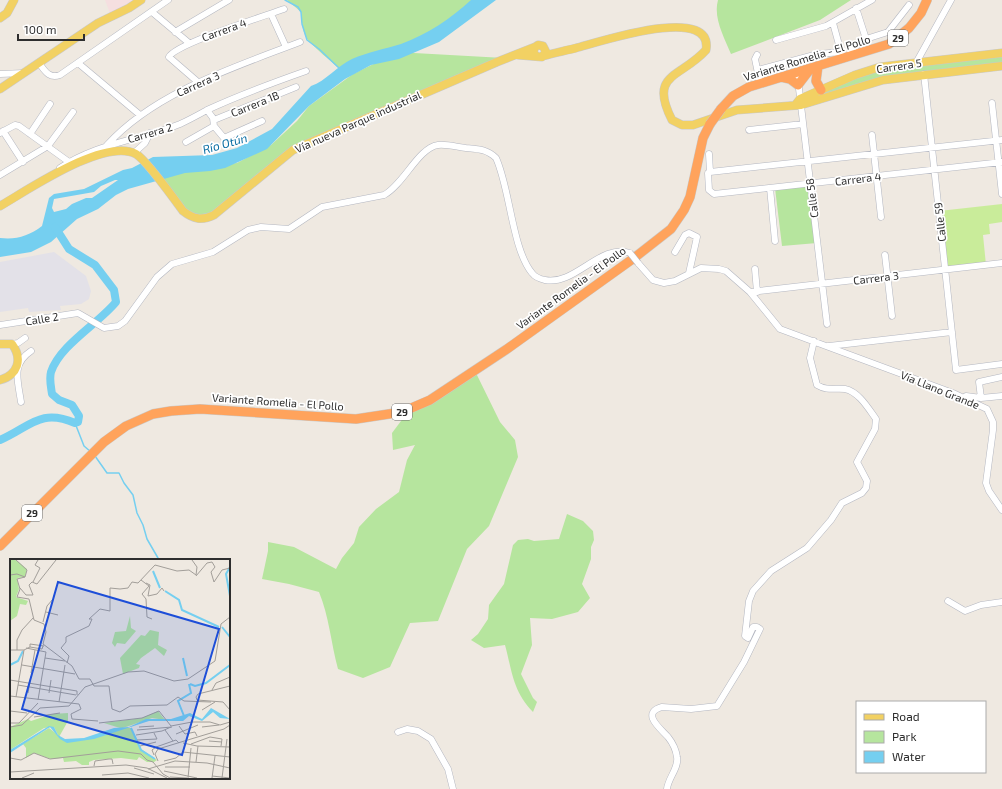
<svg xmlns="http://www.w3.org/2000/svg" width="1002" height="789" viewBox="0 0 1002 789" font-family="'Exo 2',sans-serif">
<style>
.industrial{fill:#e3e1e8}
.medical{fill:#f5dfe0}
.green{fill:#b6e59e}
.pitch{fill:#c9ec9a}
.water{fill:#75cff0;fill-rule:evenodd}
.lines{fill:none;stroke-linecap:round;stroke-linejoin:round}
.stream{stroke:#75cff0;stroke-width:1.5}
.river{stroke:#75cff0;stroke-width:8}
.minor-casing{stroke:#b4b7c1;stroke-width:7}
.major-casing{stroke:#c9c9c9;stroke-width:9}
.highway-casing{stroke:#c9c9c9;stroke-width:10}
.minor{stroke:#fff;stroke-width:6}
.major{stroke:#f2d163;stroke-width:8}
.highway{stroke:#ffa35c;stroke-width:9}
.minor-bridge-casing{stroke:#b4b7c1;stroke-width:7;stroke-linecap:butt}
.highway-bridge-casing{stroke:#c9c9c9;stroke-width:10;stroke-linecap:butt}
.minor-bridge{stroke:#fff;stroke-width:6}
.highway-bridge{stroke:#ffa35c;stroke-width:9}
.labels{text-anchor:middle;stroke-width:3.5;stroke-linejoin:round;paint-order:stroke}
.shield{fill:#fff;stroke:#6d6d6d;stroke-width:1}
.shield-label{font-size:10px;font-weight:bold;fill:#2e2e2e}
.street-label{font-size:11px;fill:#2e2e2e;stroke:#fff}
.water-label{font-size:12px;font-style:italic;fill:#0d6fa3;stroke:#fff}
.inset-river{fill:none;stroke:#75cff0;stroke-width:2}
.inset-road{fill:none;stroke:#a29e99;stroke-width:1}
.view{fill:#1d4ed8;fill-opacity:0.15;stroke:#1d4ed8;stroke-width:2}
.inset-edge{fill:none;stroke:#2e2e2e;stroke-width:2}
</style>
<rect width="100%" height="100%" fill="#efe9e1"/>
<path class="industrial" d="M54,252L86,276L91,291L89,299L81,304L60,306L61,310L29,312L28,308L0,312V262Z"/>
<path class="medical" d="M105,0H141L111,16Z"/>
<path class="green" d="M287,0H484L396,52L504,58L293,150L208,218L189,213L158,171L237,163L271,145L297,121L309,106L353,74L390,56L343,72C335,64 309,44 306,37C302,29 302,21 301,12Z
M718,0H851L820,20L731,54C724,37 713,18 718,0Z
M1002,53V66L883,80L801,105L800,99L880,67Z
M811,184L817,243L782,246L775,188Z
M475,371L500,422L515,440L518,457L489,526L467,549L438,621L410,623L390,667L363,678L338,669C331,643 329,616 319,592L289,584L262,579L268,551V542L294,547L336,569L342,558L354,543L359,527L376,509L399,492L407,460L415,445L393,450L392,433L410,409Z
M567,514L583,521L593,531L594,540L591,547V559L582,584L590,598L578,612L552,619L530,618L532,645L521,674L533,698L537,702L533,712C513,692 512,671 505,645L484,648L471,640L478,634L488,619L489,605L504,584L513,545L518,540L528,539L534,541L559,539Z"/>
<path class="pitch" d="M1002,204V222L989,224L990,234L983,235L986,265L945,269L939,211Z"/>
<path class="water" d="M471,0H496L439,42L399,59L371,65L345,79L309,106L267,149L225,168L210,171L185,173L128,189L116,195L98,209L77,219L51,242L31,252L0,257V238C16,240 29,236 42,226L49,198L54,194L84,189L123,170L132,168L153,157L212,155L237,148L272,129L311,86C326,81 337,66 352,59C368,52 385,49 401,44C428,34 450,19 471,0ZM115,180H118L92,198H86L72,204L66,209L54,212L52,208L54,199L94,192L101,186Z"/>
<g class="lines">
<path class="stream" d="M285,0L298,7L301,12L302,24L307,40L319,49L339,68
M75,423L84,446L91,452
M95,456L107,473H119L124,483L133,495L137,513L143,525L147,539L158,558"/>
<path class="river" d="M0,440C30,427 40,408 75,423L78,422L79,416L72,405L59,400L52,394C51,387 49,379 51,372C60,345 98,324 116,302L114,290L95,265L69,249L55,227"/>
<defs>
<path id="minor" d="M152,12L189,43
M271,14L286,47
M175,32L229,0
M866,39L888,32L909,5
M776,40L826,26L872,0
M757,55L755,59L760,83
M852,56L850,50L866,39L856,8
M39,63C45,71 49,79 60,75L168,0
M78,63L140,115
M916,63L951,0
M758,70L818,54L841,52L833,23
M797,72L827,324
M0,74L24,73
M924,74L956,370L1002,364
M199,83L169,57C175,44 265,16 284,9
M992,103L1002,194
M207,110L213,118L214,126L224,138L262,121
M214,120L296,87
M749,130L803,124
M3,131L23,162
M0,133L15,125L19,126L69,162
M30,134L50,104
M872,135L881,217
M186,142L214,126
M107,145C155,92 235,67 300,42
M134,153L145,143L150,133
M709,154L710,172L708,173L709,190L714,194L1002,162
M60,168C97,143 140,140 180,124C189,120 198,115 207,110C239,95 272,83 306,71
M710,172L1002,140
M0,175L48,146L73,112
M770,188L775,241
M675,252L685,235L689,233L697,237L689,273
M885,255L892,316
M638,263L653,280L664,283L675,281L701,268L719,269L726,271L750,292L780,329L953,393L987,409L993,422V430L986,483L989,491L1002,510
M755,269L757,292
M750,292L1002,263
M0,325L78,313L104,328L118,326L125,321L157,277L172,264L213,252L248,230L261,227L289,229L322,207L384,195C404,184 418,148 438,145C447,144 457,147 466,148C478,149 487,149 496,158C510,188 512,249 532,273C535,277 540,279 545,280C575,286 600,243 630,253
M12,344L18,343L25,338
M829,346L952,332
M966,396L981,398L1002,396
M981,398L979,382L1002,377
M21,402C18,381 11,364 31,351
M948,601L965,611L981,605L1002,602
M398,732L407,729L418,731L431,739L448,769L453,789
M667,789C668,778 679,768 677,757C676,750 672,742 668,737C661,729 640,713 662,707L691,709L717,706L744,662L760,629L757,627H753L748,638L745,636L749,601L753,591L771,571L807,548L831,520L842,503L862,493L866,488L867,481L857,462L875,429L876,419C868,408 859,392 845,389C834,388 827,391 817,385L810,358L814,341"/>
<path id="major" d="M0,18L7,13L14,0
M518,55L542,57L546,52L543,46L538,45L535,47L533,52L536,56
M543,56C554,53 564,51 576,48C596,43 714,3 706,50C681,78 648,73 672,120L682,125H693L737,110L801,105L883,80L1002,66
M0,89L98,23L129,8L141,0
M796,104L800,99L855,75L880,67L1002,53
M0,206C28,190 105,137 136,154C145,159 175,200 183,211C193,219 202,221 214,215L293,150L497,62L535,47
M0,344H12C23,359 18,375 0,380"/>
<path id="highway" d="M818,66L816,81L821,90
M781,77L790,79L798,85L811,68
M721,109L733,96L749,87L889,44L909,28L921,13L927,0
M0,546L104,442L126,426L153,414L171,411L200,409L356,419L402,412L430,400L507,349L634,258L671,229L684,210L690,197L703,138L710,124"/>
</defs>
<use href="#minor" class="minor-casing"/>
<use href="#major" class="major-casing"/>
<use href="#highway" class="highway-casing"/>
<use href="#minor" class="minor"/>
<use href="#major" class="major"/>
<use href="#highway" class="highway"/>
<defs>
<path id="minor-bridge" d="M630,253L638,263"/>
<path id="highway-bridge" d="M710,124L721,109"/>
</defs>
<use href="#minor-bridge" class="minor-bridge-casing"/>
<use href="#highway-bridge" class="highway-bridge-casing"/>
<use href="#minor-bridge" class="minor-bridge"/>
<use href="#highway-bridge" class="highway-bridge"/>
</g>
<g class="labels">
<g class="shield">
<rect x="888" y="30" width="20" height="16" rx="3"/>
<rect x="392" y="404" width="20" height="16" rx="3"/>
<rect x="22" y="505" width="20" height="16" rx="3"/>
</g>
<g class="shield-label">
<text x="898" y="42">29</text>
<text x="402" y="416">29</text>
<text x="32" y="517">29</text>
</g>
<g class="street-label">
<text transform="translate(224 30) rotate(-20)" y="4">Carrera 4</text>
<text transform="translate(807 58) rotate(-17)" y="4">Variante Romelia - El Pollo</text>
<text transform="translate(899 66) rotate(-8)" y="4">Carrera 5</text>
<text transform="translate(198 84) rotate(-24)" y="4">Carrera 3</text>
<text transform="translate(255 104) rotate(-22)" y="4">Carrera 1B</text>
<text transform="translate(358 122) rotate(-24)" y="4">Vía nueva Parque industrial</text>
<text transform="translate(150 133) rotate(-16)" y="4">Carrera 2</text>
<text transform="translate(858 179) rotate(-7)" y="4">Carrera 4</text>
<text transform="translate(812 198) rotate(-97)" y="4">Calle 58</text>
<text transform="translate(940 222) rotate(-96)" y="4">Calle 59</text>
<text transform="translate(876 278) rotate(-7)" y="4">Carrera 3</text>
<text transform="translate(571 288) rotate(-36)" y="4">Variante Romelia - El Pollo</text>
<text transform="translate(42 319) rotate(-9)" y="4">Calle 2</text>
<text transform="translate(940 390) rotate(22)" y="4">Vía Llano Grande</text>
<text transform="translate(278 402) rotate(4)" y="4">Variante Romelia - El Pollo</text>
</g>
<g class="water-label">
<text transform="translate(225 144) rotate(-16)" y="4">Río Otún</text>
</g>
</g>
<g transform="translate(10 559)">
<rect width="220" height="220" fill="#efe9e1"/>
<path d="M0,1H6L17,10L15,18L7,19L9,30L6,38L18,42L16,46L10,45L7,57L0,62ZM120,57L121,69L126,72L115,85L107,84L105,88L102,84L105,73L116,72ZM140,71L149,73L148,86L157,91L154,97L145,89L131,99L126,105L130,106L129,109L113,115L110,99L131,76L135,77ZM148,152L155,161L142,159L113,169H121L131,190L147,201L144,203H137L129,198L127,201L111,199L84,201L79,203V206H72L66,202L54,203L53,199L41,200L24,194L16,199V189L13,185L39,169L48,176L44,168L34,169L0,191V168L18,160L21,162L42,155L58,154V162L49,178L55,182L75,180L110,169L94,164L132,159Z" fill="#b6e59e"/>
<path d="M201,149L220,160L210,159L203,153L192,162L179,157L173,162H139L84,180L57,184L50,180L40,168L0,194V191L39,167L44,168L48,176L55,180L74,179L104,169L119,168L136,160H161L180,154L192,160Z" fill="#75cff0"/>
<path class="inset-river" d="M220,8L216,15L220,37M143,12L150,29M155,32L169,41L172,51L209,68M212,68L220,78M173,99L177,117M0,106L8,102L13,92M180,125L185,127L196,124L220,106M174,157L168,142L181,134L179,125M121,169L131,191L145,200"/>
<path class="inset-road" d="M6,1L17,11L15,18L7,20L10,30L7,38L19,40L24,61L34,65L36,73L33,85L62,107L69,120H80L84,127H99L102,150L110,153L120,147L157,146L168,138L174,142L201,143M0,16L7,15L15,18M186,17L197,4L202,3L205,8L201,13L204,23L212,11L220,9M131,21L139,27L132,35L136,40L137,58L142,60M23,23L30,9L25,6L28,1M136,24L140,26L138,37L147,35L152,29L154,32M10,29L16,36H23L19,26L22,23L27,25L46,1M36,53L48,56M33,63L37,47L43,40M20,88V85L34,87M16,89L36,93L28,141M0,91H14L20,88L32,90L33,87M7,91V81L12,71L23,59M35,99L55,102M57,104L59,97L51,89L56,83V78L79,67L82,60H79L90,50L100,52V29L110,30L118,29L122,23L128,24L145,6L167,12L179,11L186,16L187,8L182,1M12,106L65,115M21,114L25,91M0,121L67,132V136M8,126L66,136M220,127L188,135L186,138L187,141L213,143L220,151M202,131L206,124L220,118M18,134L21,117M39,134L41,121M0,137L69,145L71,150L61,155L62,160L88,162M6,138L14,91M49,143L55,106M192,151L205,143M0,152L17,154M24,158L50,154M0,164H9L28,144M89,164L132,159L149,152L161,167L182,163H200L210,166L220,163M169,167L175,175L185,173L187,177M0,168L12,166L30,149L59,147L75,128L118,113L134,112L164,122L178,120L205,102L211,65L220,58M129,168L144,167M192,168L209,166M127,171L162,168M155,171L163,182M166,175L188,166M126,176L152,172L161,168M127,181L147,180L144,174M199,182L212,183M173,184L187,187L220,188M181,185L200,178L212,180L211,187M130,187L146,183M144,196L142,191L146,188L166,181L169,184M0,199L11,201L24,194L40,200L108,192L131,195L137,201L143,203L153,215L160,219M148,202L145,195L148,190L214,170L220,166M154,202L166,199L173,193L220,198M186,203L188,187M84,207L85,202L99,200H102L103,205M155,208H180M124,209L144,215M138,210L165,202L197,204L220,209M154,212L187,219M0,213L116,206L137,209L157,219M92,216L118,214L139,219M202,217L220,219M160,218L177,219M12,219L24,214M178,219L181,189M202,219L205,197M212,219L217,180"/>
<path class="view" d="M48,23L209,70L172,196L12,150Z"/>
<rect width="220" height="220" class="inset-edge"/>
</g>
<rect x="856" y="701" width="130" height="72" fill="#ffffff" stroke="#ababab"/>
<rect x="864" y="714" width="20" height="6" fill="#f2d163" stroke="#ababab"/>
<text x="892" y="721" font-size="12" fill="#2e2e2e">Road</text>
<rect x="864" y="731" width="20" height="12" fill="#b6e59e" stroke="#ababab"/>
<text x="892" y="741" font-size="12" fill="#2e2e2e">Park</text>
<rect x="864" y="751" width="20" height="12" fill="#75cff0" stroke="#ababab"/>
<text x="892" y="761" font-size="12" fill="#2e2e2e">Water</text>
<path d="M18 34v6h66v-6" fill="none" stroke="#2e2e2e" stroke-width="2"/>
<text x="24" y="34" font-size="12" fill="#2e2e2e" stroke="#ffffff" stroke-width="3" paint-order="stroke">100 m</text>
</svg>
